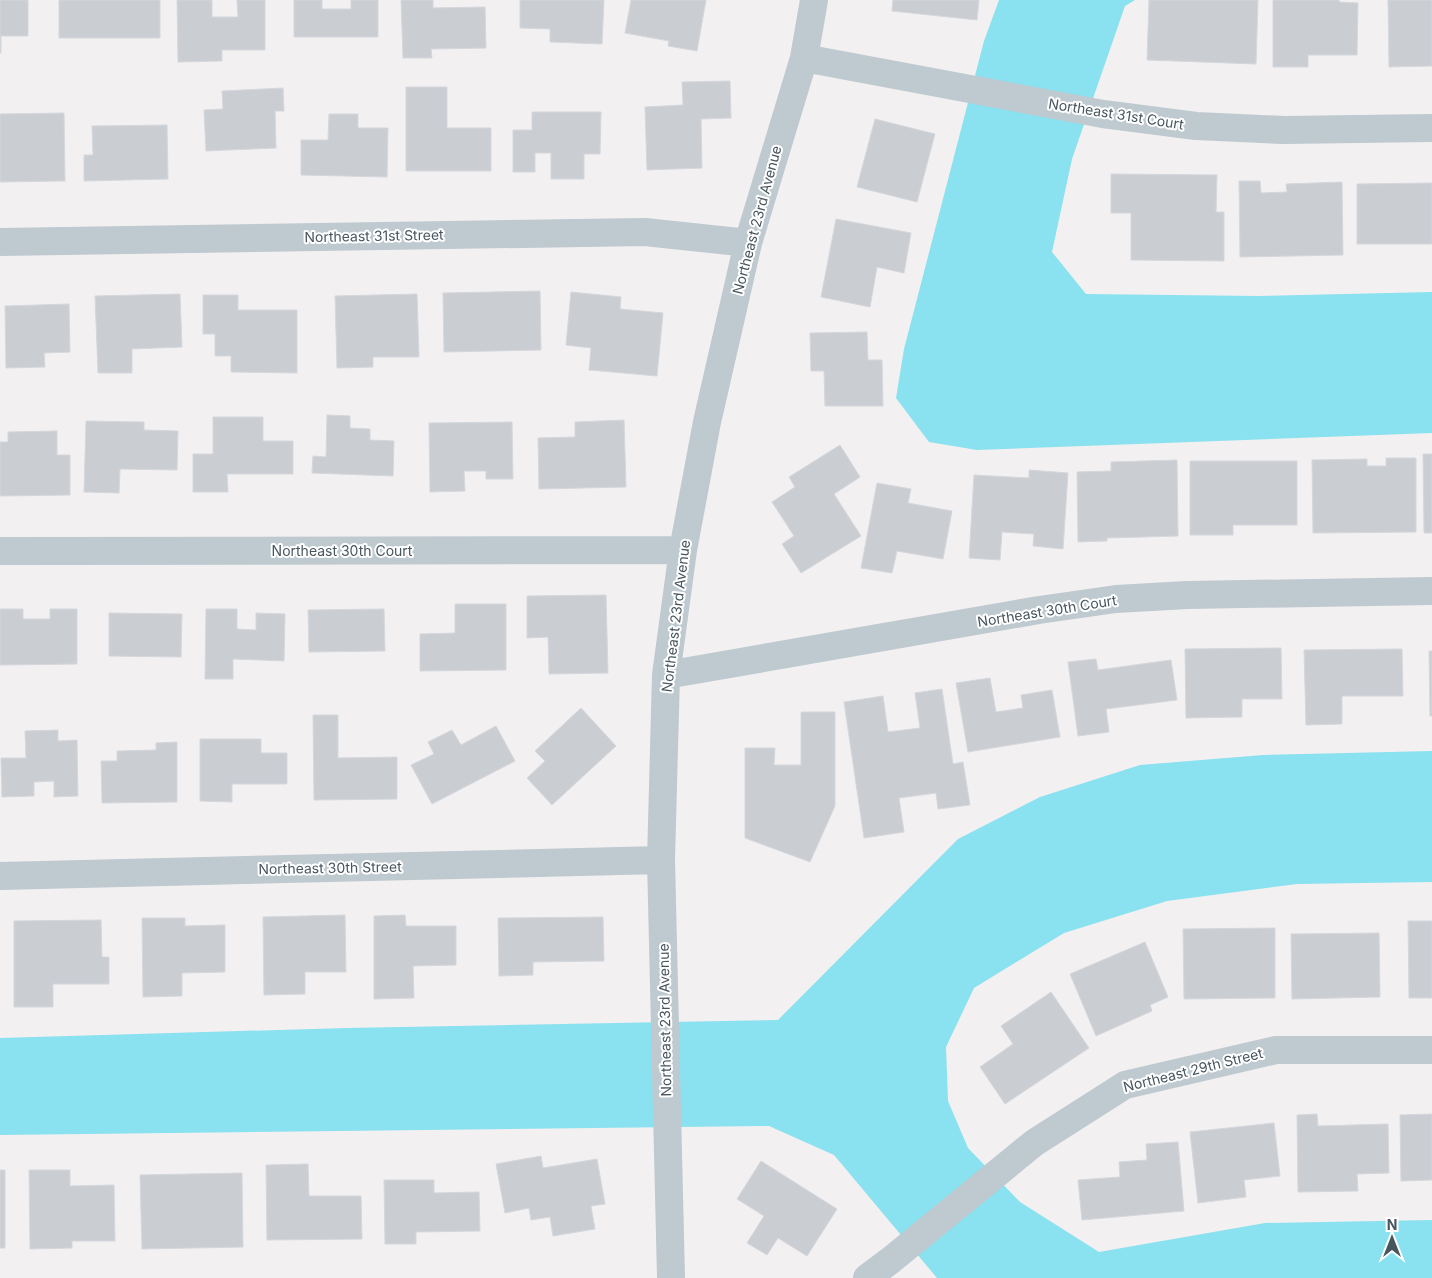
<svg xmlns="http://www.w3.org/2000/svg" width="1432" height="1278" viewBox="0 0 1432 1278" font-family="Inter,sans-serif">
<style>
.water{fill:#8ae1ef}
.building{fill:#caced3;stroke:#d4d7dc}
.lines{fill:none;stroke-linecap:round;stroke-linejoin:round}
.minor{stroke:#bec9d0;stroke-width:28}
.labels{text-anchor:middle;stroke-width:4;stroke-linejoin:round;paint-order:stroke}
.street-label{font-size:14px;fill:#47555f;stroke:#fff}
</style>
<rect width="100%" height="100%" fill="#f3f0f1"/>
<path class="water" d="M999,0H1135L1125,6L1072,159L1052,252L1086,294L1257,296L1432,292V433L977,450L929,442L896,398L904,349L984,41Z
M1432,751V882L1297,884L1167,901L1064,933L974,988L946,1047L948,1101L968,1148L1020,1202L1099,1252L1265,1223L1432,1220V1278H937L834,1155L769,1126L0,1135V1038L347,1028L778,1020L958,839L1040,797L1140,765L1263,755Z"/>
<path class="building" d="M0,0H28V36H1V53H0Z
M59,0H160V38H59Z
M177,0H212V17H238L237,0H265V50H222V61L178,62Z
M294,0H322V9H351V0H378V37H294Z
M401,0H433V8L485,7L486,48L431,49L432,58H403Z
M520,0H604L602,44L550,42V29L520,28Z
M631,0H706L697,51L668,46L669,41L625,33Z
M893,0H979L977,20L892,11Z
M1149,0H1258L1256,64L1147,60Z
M1273,0H1339V2L1358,3L1357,55H1308V67H1273Z
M1388,0H1432V66L1389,67Z
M730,81L731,118L701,119L702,168L647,170L645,107L683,105L682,82Z
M406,87H447V128H491V171H406Z
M283,88L284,111H275L276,148L206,151L204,110L223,109L222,91Z
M532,112H601L600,154H584V179H551V153H535V172H513V130H532Z
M64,113L65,181L0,182V114Z
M329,114H358V128H388L387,177L301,175V140H328Z
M875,119L935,134L917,202L857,187Z
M167,125L168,179L84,181V155H93L92,126Z
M1111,174L1217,175L1216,212H1224V261L1131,260V213H1111Z
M1239,181H1260L1261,193L1287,192L1286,184L1342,182L1343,255L1240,257Z
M1432,183V244H1357V184Z
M836,219L911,233L904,273L877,267L870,307L821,297Z
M540,291L541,350L444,352L443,293Z
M571,292L621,297L620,309L663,313L657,376L589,370L591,348L566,345Z
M180,294L182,347L132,349V373H98L95,296Z
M417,294L419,357H373V367L337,368L335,296Z
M203,295H238V310H297V373L231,372V356H215V334H203Z
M69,304L70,352L44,353L45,367L6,368L5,306Z
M867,332L868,360H882L883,406H825L824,371H811L810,333Z
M327,415L350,416V428L370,429V440L394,441L393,476L312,473L313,456L326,457Z
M213,417H263V441H293V474H227L228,492H193V454H213Z
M624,420L626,487L539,489L538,438L575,437V422Z
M86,421L144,422V430L178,431L177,470L120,469L119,493L84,492Z
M512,422L513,479H486V471H464L465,491L430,492L429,423Z
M57,431V455H70V495L0,496V442H8V432Z
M840,445L860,477L834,494L861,536L801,573L782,544L794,536L772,502L795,487L789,477Z
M1423,454H1432V533H1424Z
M1386,458H1416V532L1313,533L1312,460L1367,459V466H1386Z
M1177,460L1178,536L1107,538V541L1078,542L1077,472L1111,471V462Z
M1190,461H1297V525H1233V535H1190Z
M1029,470L1068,473L1063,549L1033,546L1034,534L1002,532L1000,560L969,558L974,475L1029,478Z
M877,483L911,489L908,503L952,511L943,559L897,551L892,573L861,568Z
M606,595L608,673L549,674L548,637L527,638V596Z
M455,604H506V670L420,671V634L455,633Z
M0,609H23V619H50V609H77V664L0,665Z
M206,609H237V629L256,630V613L285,614L284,661L233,659V679H205Z
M384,609L385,651L309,652L308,610Z
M109,613L182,614L181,657L109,656Z
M1281,648L1282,699H1242V717L1186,718L1185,649Z
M1402,649L1403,696H1342V724L1306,725L1304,650Z
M1429,651H1432V716H1430Z
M1096,659L1098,670L1171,660L1177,700L1106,709L1109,732L1078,736L1068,662Z
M990,678L996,712L1023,708L1021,695L1052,690L1060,737L968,752L956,683Z
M942,689L953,764L963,762L970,805L938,809L936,793L899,798L904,832L864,838L844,702L883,696L888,732L920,728L915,693Z
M581,708L616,746L552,805L527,778L545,761L535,751Z
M801,712H835V806L810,862L745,838V748H775L774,765H801Z
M313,715H338V758L397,757V799L314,800Z
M496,726L515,761L432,804L411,765L434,754L428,742L452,730L461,745Z
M58,730V741L77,740L78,796L54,797V781L34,782V796L2,797L1,758H26L25,731Z
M200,739H261V753H287V784H232V802L200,801Z
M177,742V802L102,803L101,761H117V751L156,750V743Z
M345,915L346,972H305V994L264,995L263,917Z
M405,915L406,926H456V965L413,966L414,998L374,999V916Z
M603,917L604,961L533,962V975L499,976L498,918Z
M142,918H185V926L225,925V972L182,973V996L143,997Z
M101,920L102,957H109V984H53V1007H14V921Z
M1408,921H1432V998H1409Z
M1275,928V998L1184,999L1183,929Z
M1379,933L1380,997L1292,999L1291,934Z
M1145,942L1168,997L1150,1005L1152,1011L1096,1036L1070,974Z
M1051,992L1089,1048L1005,1104L980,1067L1013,1044L1001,1026Z
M1317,1114L1318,1126L1388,1124L1389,1173L1357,1174L1358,1191L1298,1192L1297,1115Z
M1432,1114V1180L1401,1181L1400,1115Z
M1274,1123L1280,1176L1244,1180L1246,1197L1198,1203L1190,1132Z
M1178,1142L1184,1211L1082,1220L1078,1180L1120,1177L1119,1162L1147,1160L1146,1144Z
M541,1156L543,1168L597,1159L605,1204L591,1206L595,1229L553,1236L550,1217L531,1220L529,1208L505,1213L496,1164Z
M761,1161L837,1209L807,1256L778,1238L767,1255L747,1243L764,1216L737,1199Z
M308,1164L309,1196H361L362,1239L267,1240L266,1165Z
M0,1170H5V1248H0Z
M29,1170H70V1186L114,1185L115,1241H72V1248L30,1249Z
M242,1173L243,1247L142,1249L140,1175Z
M384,1180H434V1193L479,1192L480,1231L416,1232V1244H385Z"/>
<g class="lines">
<path class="minor" d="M804,58L1103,114L1196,126L1284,130L1432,128
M0,242L645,232L748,243
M0,551L683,550
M666,675L1039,610L1116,599L1187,595L1432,591
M0,876L661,860
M671,1278L661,860L666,675L683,550L707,422L748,243L804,58L814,0
M867,1278L891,1260L1034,1143L1125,1085L1276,1050H1432"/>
</g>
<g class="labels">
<g class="street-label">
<text transform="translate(1116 114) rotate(9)" y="5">Northeast 31st Court</text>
<text transform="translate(757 220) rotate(-75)" y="5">Northeast 23rd Avenue</text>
<text transform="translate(374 236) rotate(-1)" y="5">Northeast 31st Street</text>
<text x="342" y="556">Northeast 30th Court</text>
<text transform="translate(1047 611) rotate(-9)" y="5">Northeast 30th Court</text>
<text transform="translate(676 616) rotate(-83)" y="5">Northeast 23rd Avenue</text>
<text transform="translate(330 868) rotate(-1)" y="5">Northeast 30th Street</text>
<text transform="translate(665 1020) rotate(-91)" y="5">Northeast 23rd Avenue</text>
<text transform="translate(1193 1070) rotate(-14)" y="5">Northeast 29th Street</text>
</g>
</g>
<g transform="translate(1392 1238)" stroke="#ffffff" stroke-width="4" paint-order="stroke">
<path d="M0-4L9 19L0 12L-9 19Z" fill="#47555f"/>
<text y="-8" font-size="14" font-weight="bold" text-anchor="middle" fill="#47555f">N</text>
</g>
</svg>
